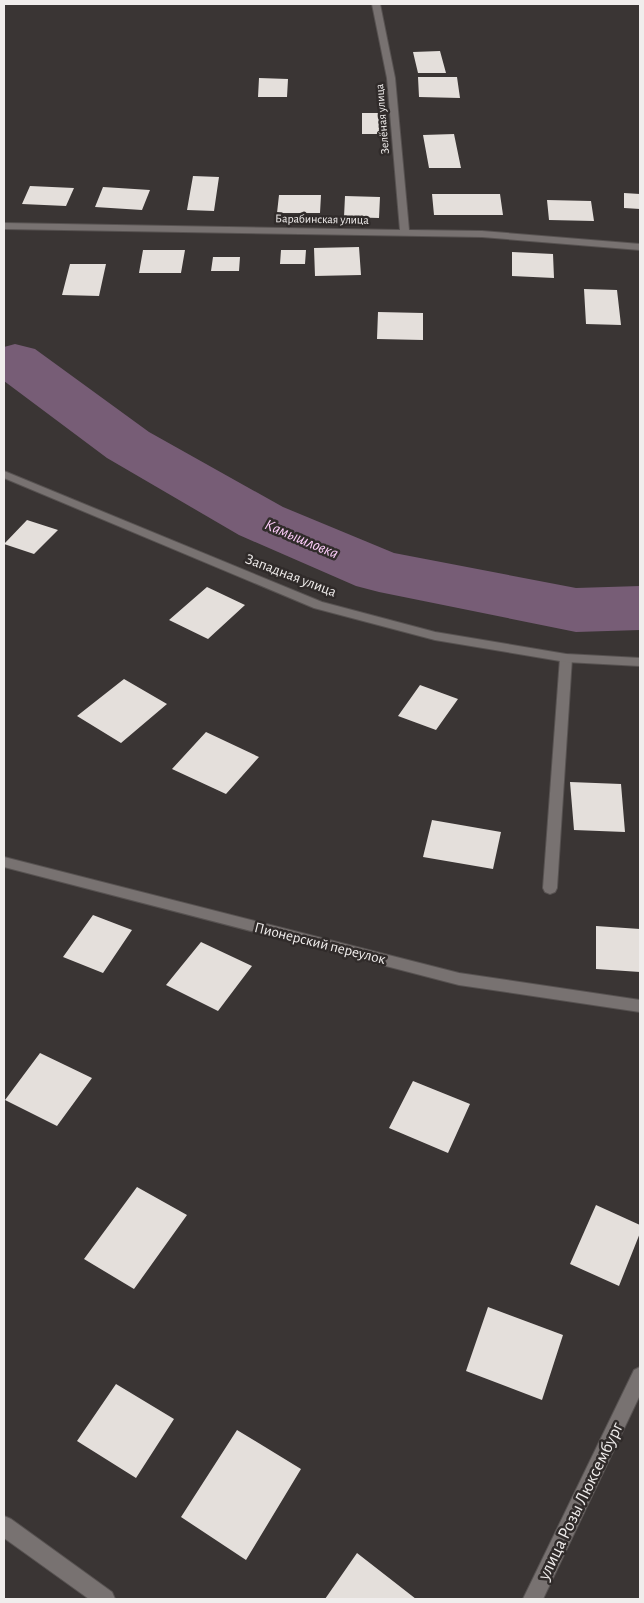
<svg xmlns="http://www.w3.org/2000/svg" width="644" height="1603" viewBox="0 0 644 1603" font-family="'Alegreya Sans',sans-serif">
<style>
.lines{fill:none;stroke-linecap:round;stroke-linejoin:round}
.river{fill:#775d76;fill-rule:evenodd}
.building{fill:#e4dfdb}
.service-casing{stroke:#575251;stroke-width:2}
.minor-casing{stroke:#575251;stroke-width:2}
.service{fill:#787271;fill-rule:evenodd}
.minor{fill:#787271;fill-rule:evenodd}
.labels{text-anchor:middle;stroke-width:5;stroke-linejoin:round;paint-order:stroke}
.far-street-label{font-size:12px;fill:#f0edec;stroke:#302b2a}
.street-label{font-size:15px;fill:#f0edec;stroke:#302b2a}
.water-label{font-size:16px;font-style:italic;fill:#fdcdfa;stroke:#302b2a}
.near-street-label{font-size:18px;fill:#f0edec;stroke:#302b2a}
</style>
<rect width="100%" height="100%" fill="#3a3534"/>
<g class="lines">
<path class="river" d="M15,344L35,349L149,432L283,507L394,553L576,588L640,586V630L576,632L379,592L356,586L239,535L107,458L4,381V347Z"/>
</g>
<path class="building" d="M440,51L446,73H418L413,52Z
M418,77H457L460,98L419,97Z
M259,78L288,79L287,97H258Z
M362,113H387L388,134H362Z
M454,134L461,168H429L423,135Z
M193,176L219,177L214,211L187,210Z
M30,186L74,188L66,206L22,204Z
M103,187L150,190L142,210L95,207Z
M624,193L640,194V209L624,208Z
M432,194H500L503,215H434Z
M279,195H321L320,213H277Z
M345,196L380,197L379,218L344,217Z
M547,200L591,201L594,221L549,220Z
M359,247L361,275L315,276L314,248Z
M143,250H185L181,273H139Z
M281,250H306L305,264H280Z
M512,252L553,254L554,278L512,276Z
M213,257H240L239,271H211Z
M70,264H106L99,296L62,295Z
M584,289L617,290L621,325L586,324Z
M378,312L423,313V340L377,339Z
M27,520L58,530L34,554L4,544Z
M207,587L245,605L208,639L169,620Z
M124,679L167,704L121,743L77,716Z
M420,685L458,699L436,730L398,716Z
M206,732L259,757L226,794L172,769Z
M570,782L621,784L625,832L574,830Z
M432,820L501,832L493,869L423,857Z
M93,915L132,930L103,973L63,957Z
M596,926L640,929V972L596,969Z
M201,942L252,966L218,1011L166,985Z
M40,1053L92,1078L57,1126L5,1100Z
M413,1081L470,1104L448,1153L389,1128Z
M137,1187L187,1215L134,1289L84,1259Z
M596,1205L640,1225V1233L619,1286L570,1264Z
M488,1307L563,1335L542,1400L466,1371Z
M116,1384L174,1419L136,1478L77,1441Z
M237,1430L301,1469L246,1560L181,1517Z
M357,1553L416,1599H325Z"/>
<g class="lines">
<defs>
<path id="service" d="M566,654L572,658L557,888L555,892L550,894L545,892L543,888L560,658Z"/>
<path id="minor" d="M372,4H380L395,78L409,230L482,231L640,244V250L482,237L4,229V223L400,230L387,78Z
M4,471L322,602L435,632L566,654L640,658V666L566,662L435,640L314,608L4,478Z
M4,857L459,973L640,1000V1012L459,985L4,867Z
M640,1367V1395L543,1599H523L634,1370Z
M4,1516L11,1519L112,1592L115,1599H89L4,1538Z"/>
</defs>
<use href="#service" class="service-casing"/>
<use href="#minor" class="minor-casing"/>
<use href="#service" class="service"/>
<use href="#minor" class="minor"/>
</g>
<g class="labels">
<g class="far-street-label">
<text transform="translate(382 119) rotate(-95)" y="4">Зелёная улица</text>
<text transform="translate(322 219) rotate(1)" y="4">Барабинская улица</text>
</g>
<g class="street-label">
<text transform="translate(291 575) rotate(21)" y="5">Западная улица</text>
<text transform="translate(320 943) rotate(14)" y="5">Пионерский переулок</text>
</g>
<g class="water-label">
<text transform="translate(302 538) rotate(23)" y="6">Камышловка</text>
</g>
<g class="near-street-label">
<text transform="translate(580 1501) rotate(-64)" y="6">улица Розы Люксембург</text>
</g>
</g>
<rect width="644" height="1603" fill="none" stroke="#f0edec" stroke-width="10"/>
</svg>
